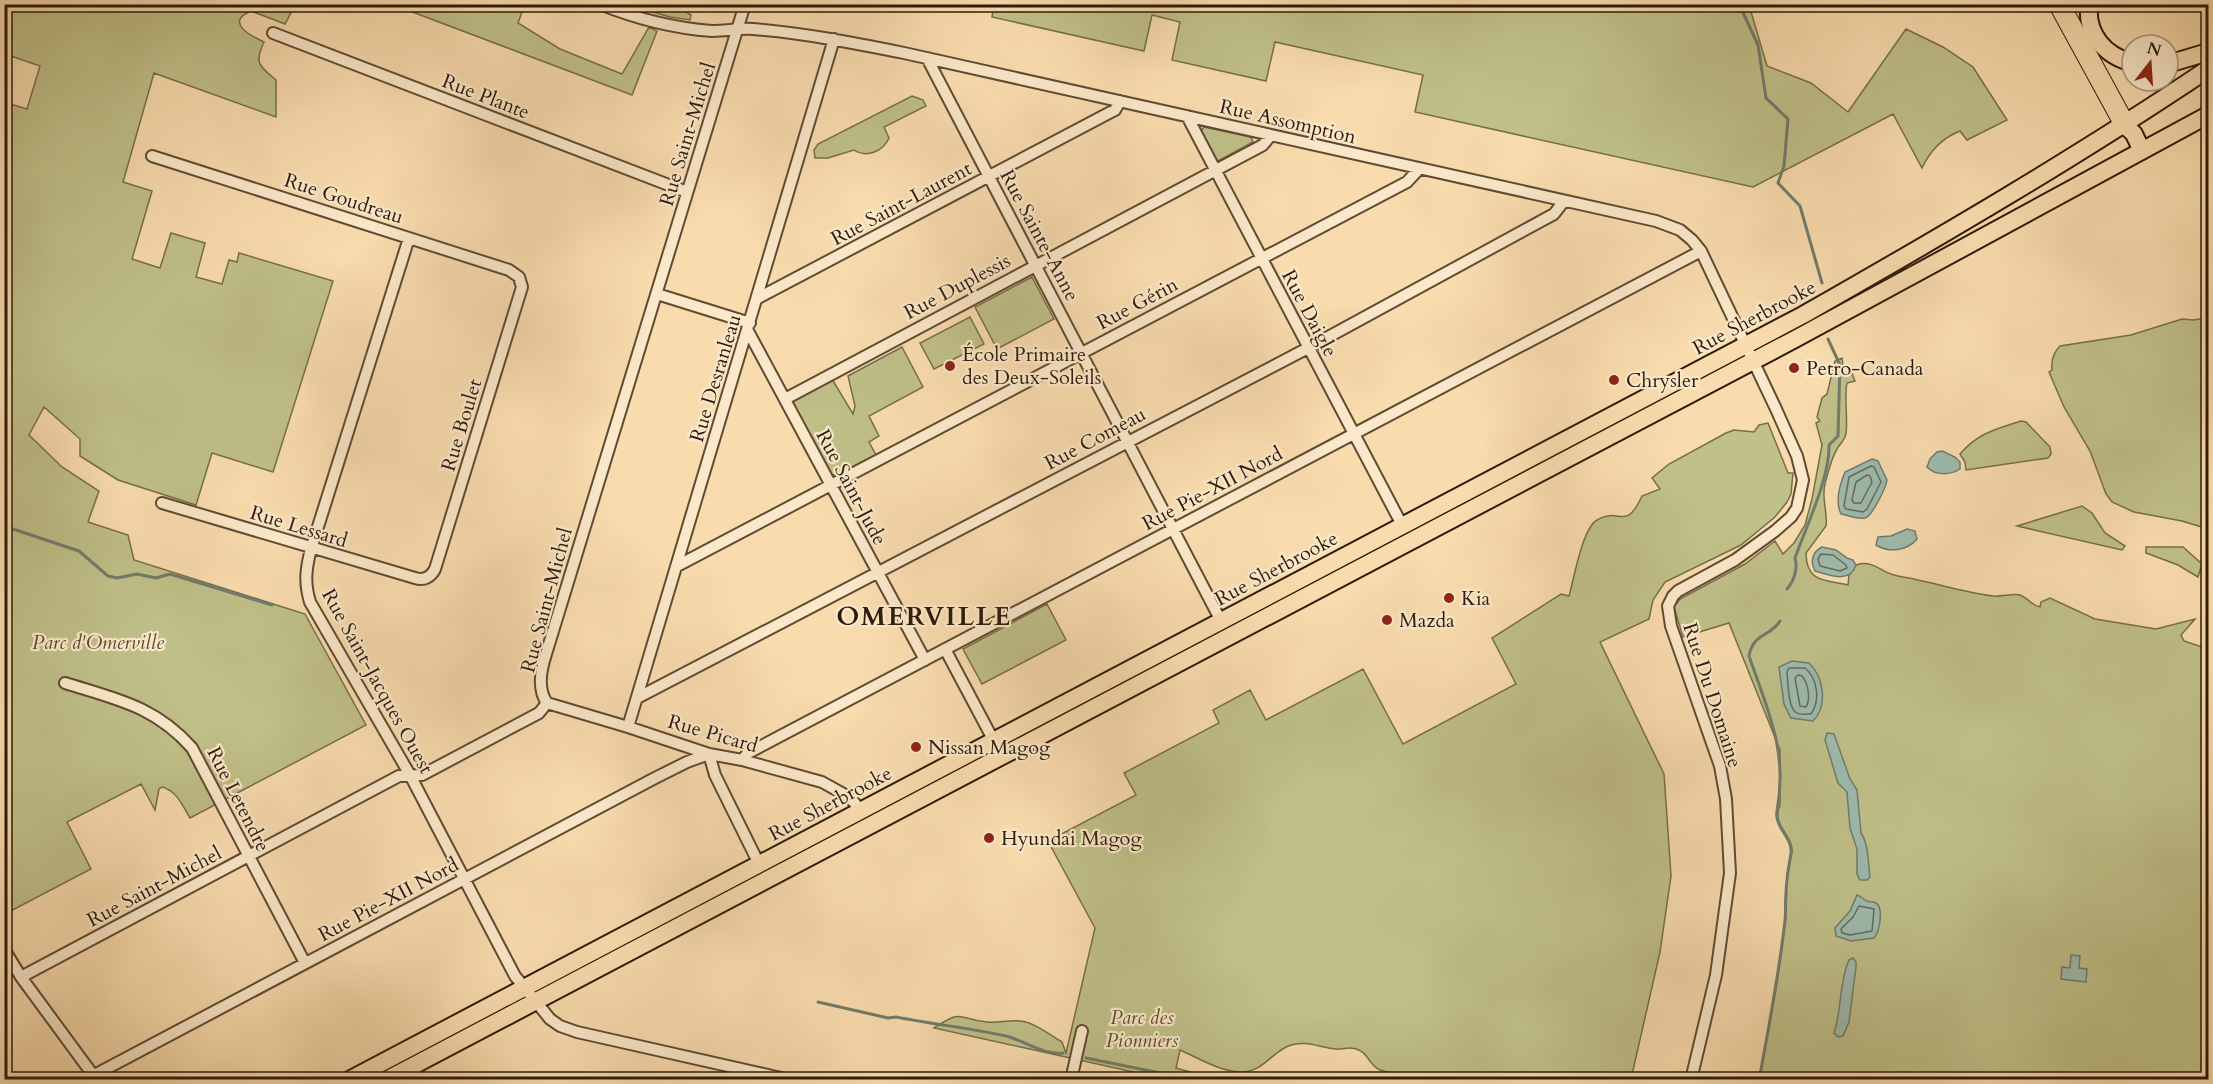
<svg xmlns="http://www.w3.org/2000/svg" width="2213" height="1084" viewBox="0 0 2213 1084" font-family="Cardo,serif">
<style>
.green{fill:#c0c089;stroke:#766e49;stroke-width:1.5}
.water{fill:#9ebbae;stroke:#717b6c;stroke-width:1.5}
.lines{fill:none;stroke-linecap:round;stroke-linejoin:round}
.shore{stroke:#666b5c;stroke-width:1.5}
.stream{stroke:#717b6c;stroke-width:3}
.street-casing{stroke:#604b32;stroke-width:14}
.primary-casing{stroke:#2d1b09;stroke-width:20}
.highway-casing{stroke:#2d1b09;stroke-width:22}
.street{stroke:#fbe8ca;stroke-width:10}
.primary{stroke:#f9dcae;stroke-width:16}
.highway{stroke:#f9dcae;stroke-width:20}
.poi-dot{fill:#8f2418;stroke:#fbe8ca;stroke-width:2}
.labels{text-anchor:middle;stroke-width:4.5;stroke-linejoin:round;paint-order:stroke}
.street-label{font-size:20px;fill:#2d1b09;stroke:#fbe8ca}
.poi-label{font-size:20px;fill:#2d1b09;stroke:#fbe8ca;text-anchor:start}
.park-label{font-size:20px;font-style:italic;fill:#594d2f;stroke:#fbe8ca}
.district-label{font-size:26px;font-weight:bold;letter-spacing:1.5px;fill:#2d1b09;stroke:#fbe8ca}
</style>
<rect width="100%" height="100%" fill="#f9dcae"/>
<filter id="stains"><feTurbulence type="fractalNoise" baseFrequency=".00333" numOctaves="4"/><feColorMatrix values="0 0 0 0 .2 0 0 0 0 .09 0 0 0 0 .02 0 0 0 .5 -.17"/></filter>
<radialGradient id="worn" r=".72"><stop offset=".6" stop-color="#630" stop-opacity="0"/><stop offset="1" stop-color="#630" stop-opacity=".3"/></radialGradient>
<path class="green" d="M5,5H295L285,24L251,11C224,22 251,36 264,42C254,63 259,66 276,80V117L154,73L123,182L152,191L132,259L160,268L171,233L205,243L196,277L222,284L229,260L237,262L239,253L333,281L273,472L212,453L196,505L118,480L80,456V439L44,407L29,435L62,467L99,491L88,522L128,535L134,560L305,614L366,725L190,818C182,805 177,791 162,787L159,789L155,810L141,784L67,822L91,869L5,914L4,102L27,109L40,66L5,54Z
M394,5H484L490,12L495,5H507L522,12L518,23L560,49L622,74L649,27L657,31L632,95Z
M628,5H674L691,15L690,20L670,17Z
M994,5H1749L1767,66L1811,83L1848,112L1906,29L1943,47L1973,67L2007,120L1967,140L1960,131C1942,138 1930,151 1922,168L1893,114L1753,187L1415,112L1423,75L1275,42L1266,81L1172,60L1180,22L1152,15L1144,51L992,17Z
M912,96L923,100L926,106L884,127L889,138C883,152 866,158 854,150L828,158H815L814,150L818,144Z
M1204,127L1251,137L1253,142L1218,161L1215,158L1201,131Z
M1032,277L1054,319L997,349L975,307Z
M970,317L984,344L934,369L920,343Z
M2208,318V529L2182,521L2134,512L2112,502L2106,494L2090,451L2064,407L2049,372L2052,370C2051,360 2053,353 2060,346L2131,335L2182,319L2193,320Z
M902,347L923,387L869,416L879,436L869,442L876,455L837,475H832L793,404L794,400L832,379L853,414L855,406L848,376Z
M1842,358L1844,374L1851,371L1855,381L1847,383C1844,394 1848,419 1846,433C1845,441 1840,443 1837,449C1831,459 1828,472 1825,484C1821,498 1828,512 1826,526L1806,553C1806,582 1825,580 1848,585L1849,575L1856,565C1875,559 1879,573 1898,576C1929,581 1961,592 1993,596C2001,597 2013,593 2020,595C2028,598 2031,605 2040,607L2041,602L2050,598L2095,619L2156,629L2195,619L2181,635L2184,641L2208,649V1079H1759C1769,1027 1780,974 1785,920C1787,905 1786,889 1787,874C1788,866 1791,859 1792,851C1793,835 1771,825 1780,805V750L1729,623L1683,637L1674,607L1680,599L1745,564L1775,541L1783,554L1794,543L1805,525L1812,499L1822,445L1816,423L1820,421L1817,417L1822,398L1827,394L1835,361Z
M2021,421L2026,422L2050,447L2051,454L2048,458L1966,470L1965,462L1960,454C1978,433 1996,429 2021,421Z
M1768,423L1788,473H1793L1791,494L1787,502L1775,517L1741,545L1665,582L1653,600L1649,619L1600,642L1664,774L1671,876L1660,952L1631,1079H1416C1403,1069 1392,1076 1378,1069C1369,1064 1368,1054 1359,1050C1351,1046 1345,1049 1337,1049C1321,1048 1306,1040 1291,1045C1272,1051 1263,1073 1240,1072C1219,1071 1198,1058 1180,1050L1176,1068L1215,1079H1165L934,1028C965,1008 956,1019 987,1022C997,1023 1009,1020 1020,1021C1034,1022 1050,1035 1062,1042L1066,1053L1095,928L1048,841L1136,795L1124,773L1219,723L1213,710L1250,690L1266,720L1363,669L1403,744L1516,684L1492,638L1561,594L1569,596C1574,579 1582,529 1597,520C1620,506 1625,533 1642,496L1660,489L1652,478L1669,464L1726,433L1734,430L1754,432L1759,425Z
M2082,506L2092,513L2105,533L2125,546L2122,550L2017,526Z
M2146,547H2183L2202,564L2198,577L2178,565L2146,553Z
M1047,604L1066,640L982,684L963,649Z"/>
<path class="water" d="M1942,451L1955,457L1960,462V469C1951,475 1935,476 1927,467L1930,459L1937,452Z
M1872,459L1878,461L1887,480C1886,487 1872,517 1865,518C1859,520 1848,515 1841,514C1835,502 1840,484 1845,472Z
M1907,529L1915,531L1917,539C1907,551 1889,553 1876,545L1878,537L1891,536Z
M1822,547L1836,550L1847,558L1853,560L1856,565C1850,584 1830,575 1815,571C1810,562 1812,552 1822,547Z
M1792,661L1809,663C1824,677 1828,706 1813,721L1791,718L1784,704L1779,667Z
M1827,733L1834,734L1850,779L1857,790L1861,833C1869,845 1868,864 1870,877L1867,880H1860L1857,874V849L1850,828L1847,792L1838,783L1825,740Z
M1857,895C1860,896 1862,898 1865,900C1870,904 1874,899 1878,905C1883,912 1879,933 1874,938L1851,941L1836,936L1835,928L1850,911Z
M2071,955L2080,956L2079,968L2087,969L2086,982L2061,979L2062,967L2070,968Z
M1853,958L1856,962V967L1849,1022L1843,1036L1838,1037L1834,1033C1842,1009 1839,982 1849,960Z"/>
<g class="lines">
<path class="shore" d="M1871,466L1874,467L1881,482L1867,509L1863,512L1846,509L1844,506L1849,477Z
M1867,475L1870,476L1872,482L1861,503H1854L1852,500L1856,482Z
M1821,554L1833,555L1846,565L1847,568L1840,571L1820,566L1818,559Z
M1789,668H1805C1817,678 1821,700 1811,714C1807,714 1800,715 1797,713C1788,710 1788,681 1787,672Z
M1798,675L1802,676C1808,683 1811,699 1806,707L1800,706L1795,678Z
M1859,906L1874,909L1872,931L1850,935L1842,933L1841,929L1853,917Z"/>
<path class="stream" d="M1739,4L1758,45L1766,98L1788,119L1784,166L1778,183L1800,206L1822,283
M4,526L79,551L108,576L117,578L137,574L156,578L170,574L272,605
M1787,589C1794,581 1798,569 1795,558C1806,527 1830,477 1829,445L1838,436L1840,365L1828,339
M818,1002L888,1018L896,1017C932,1024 969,1028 1006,1036C1025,1041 1043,1055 1063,1053
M1086,1058L1195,1080
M1759,1080C1769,1027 1779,974 1785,921C1786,912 1785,903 1786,894C1786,880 1789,867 1791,853C1793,838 1774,827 1777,811C1788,751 1768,711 1749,656C1753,633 1770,637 1780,621"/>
<defs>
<path id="street" d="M600,4C637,19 672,28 712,31C726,31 740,28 753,29C804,33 854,43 904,53L1656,221L1680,230L1692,240L1701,251L1776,409L1797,456L1803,480L1797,508L1791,517L1775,531L1735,560L1678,591L1673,596L1668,606L1671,626L1720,766L1726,799L1730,873L1716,975L1691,1080
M273,33L687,192
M927,58L1221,621
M1187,116L1402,525
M152,156L509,270L519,277L522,287L435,569C431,577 424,581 415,578L162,503
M409,238L311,549C306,568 304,582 310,602L410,775L515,976L550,1019L560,1026L577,1032L790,1080
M657,294L750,323
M758,298L1109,113L1115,110L1120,101
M748,331L925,660
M785,399L1263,145L1271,135
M677,566L1407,182L1419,169
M945,649L996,745
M65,683C116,699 155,706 192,748L305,963
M637,698L1308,348L1554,214L1564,201
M547,703C537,689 541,669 546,654L745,4
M547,703L628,727L709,754L742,760L822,782L849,797L861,810
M628,727L834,39
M709,754L715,775L759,864
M742,760L748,753L1701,251
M4,949L21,977L93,1075
M21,977L399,776L422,775L539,713L547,703
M85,1080L655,778L687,762L709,754
M1071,1080L1082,1031"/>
<path id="primary" d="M2089,4C2086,34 2104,55 2132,63
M2168,64L2208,52
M2125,125L2134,134L2142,151
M349,1080L1803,315C1940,237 2077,157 2208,69
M386,1080L1795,339L2208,115"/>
<path id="highway" d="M2059,4L2125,125"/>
</defs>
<use href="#street" class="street-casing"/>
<use href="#primary" class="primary-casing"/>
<use href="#highway" class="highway-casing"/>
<use href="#street" class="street"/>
<use href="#primary" class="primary"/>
<use href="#highway" class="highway"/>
</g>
<g class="poi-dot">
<circle cx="950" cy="366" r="6"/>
<circle cx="1794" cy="368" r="6"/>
<circle cx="1614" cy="380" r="6"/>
<circle cx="1449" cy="598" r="6"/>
<circle cx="1387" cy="620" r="6"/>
<circle cx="916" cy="747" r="6"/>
<circle cx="989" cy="838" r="6"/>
</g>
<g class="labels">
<g class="street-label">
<text transform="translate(486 96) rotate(21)" y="7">Rue Plante</text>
<text transform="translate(1288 121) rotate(13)" y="7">Rue Assomption</text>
<text transform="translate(687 134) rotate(-73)" y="7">Rue Saint-Michel</text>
<text transform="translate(344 198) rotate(18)" y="7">Rue Goudreau</text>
<text transform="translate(901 203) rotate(-28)" y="7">Rue Saint-Laurent</text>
<text transform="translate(1040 235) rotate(62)" y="7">Rue Sainte-Anne</text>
<text transform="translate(957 286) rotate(-28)" y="7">Rue Duplessis</text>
<text transform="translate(1137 303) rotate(-28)" y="7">Rue Gérin</text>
<text transform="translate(1310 313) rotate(62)" y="7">Rue Daigle</text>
<text transform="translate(1754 317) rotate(-28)" y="7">Rue Sherbrooke</text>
<text transform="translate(715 378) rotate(-73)" y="7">Rue Desranleau</text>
<text transform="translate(461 425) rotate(-73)" y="7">Rue Boulet</text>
<text transform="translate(1095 438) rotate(-28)" y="7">Rue Comeau</text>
<text transform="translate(852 487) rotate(62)" y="7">Rue Saint-Jude</text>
<text transform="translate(1212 488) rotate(-28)" y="7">Rue Pie-XII Nord</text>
<text transform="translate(299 526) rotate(17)" y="7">Rue Lessard</text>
<text transform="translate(1276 568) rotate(-28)" y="7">Rue Sherbrooke</text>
<text transform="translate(546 600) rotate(-75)" y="7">Rue Saint-Michel</text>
<text transform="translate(378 681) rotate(61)" y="7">Rue Saint-Jacques Ouest</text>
<text transform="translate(1713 695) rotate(72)" y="7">Rue Du Domaine</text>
<text transform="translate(713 733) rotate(16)" y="7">Rue Picard</text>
<text transform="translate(239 799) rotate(63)" y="7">Rue Letendre</text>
<text transform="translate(830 803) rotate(-28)" y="7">Rue Sherbrooke</text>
<text transform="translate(154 886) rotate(-28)" y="7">Rue Saint-Michel</text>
<text transform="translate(388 899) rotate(-28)" y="7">Rue Pie-XII Nord</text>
</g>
<g class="poi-label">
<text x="962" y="361">École Primaire<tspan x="962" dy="23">des Deux-Soleils</tspan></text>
<text x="1806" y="375">Petro-Canada</text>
<text x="1626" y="387">Chrysler</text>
<text x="1461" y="605">Kia</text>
<text x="1399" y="627">Mazda</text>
<text x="928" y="754">Nissan Magog</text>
<text x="1001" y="845">Hyundai Magog</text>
</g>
<g class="park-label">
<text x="98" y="649">Parc d'Omerville</text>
<text x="1142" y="1024">Parc des<tspan x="1142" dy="23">Pionniers</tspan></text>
</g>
<g class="district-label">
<text x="924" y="625">OMERVILLE</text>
</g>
</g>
<rect width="2213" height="1084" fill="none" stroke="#f9dcae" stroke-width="24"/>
<rect x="6" y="6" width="2201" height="1072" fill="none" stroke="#2d1b09" stroke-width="3"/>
<rect x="12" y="12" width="2189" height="1060" fill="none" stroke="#2d1b09" stroke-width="1.5"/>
<g transform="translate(2150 63) rotate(17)"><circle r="28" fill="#fbe8ca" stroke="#a9967d" stroke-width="1.5"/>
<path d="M0-4.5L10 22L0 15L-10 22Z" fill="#8f2418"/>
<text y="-9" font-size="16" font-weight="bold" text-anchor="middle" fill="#2d1b09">N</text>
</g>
<rect width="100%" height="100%" filter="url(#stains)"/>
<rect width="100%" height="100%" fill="url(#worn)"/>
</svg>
